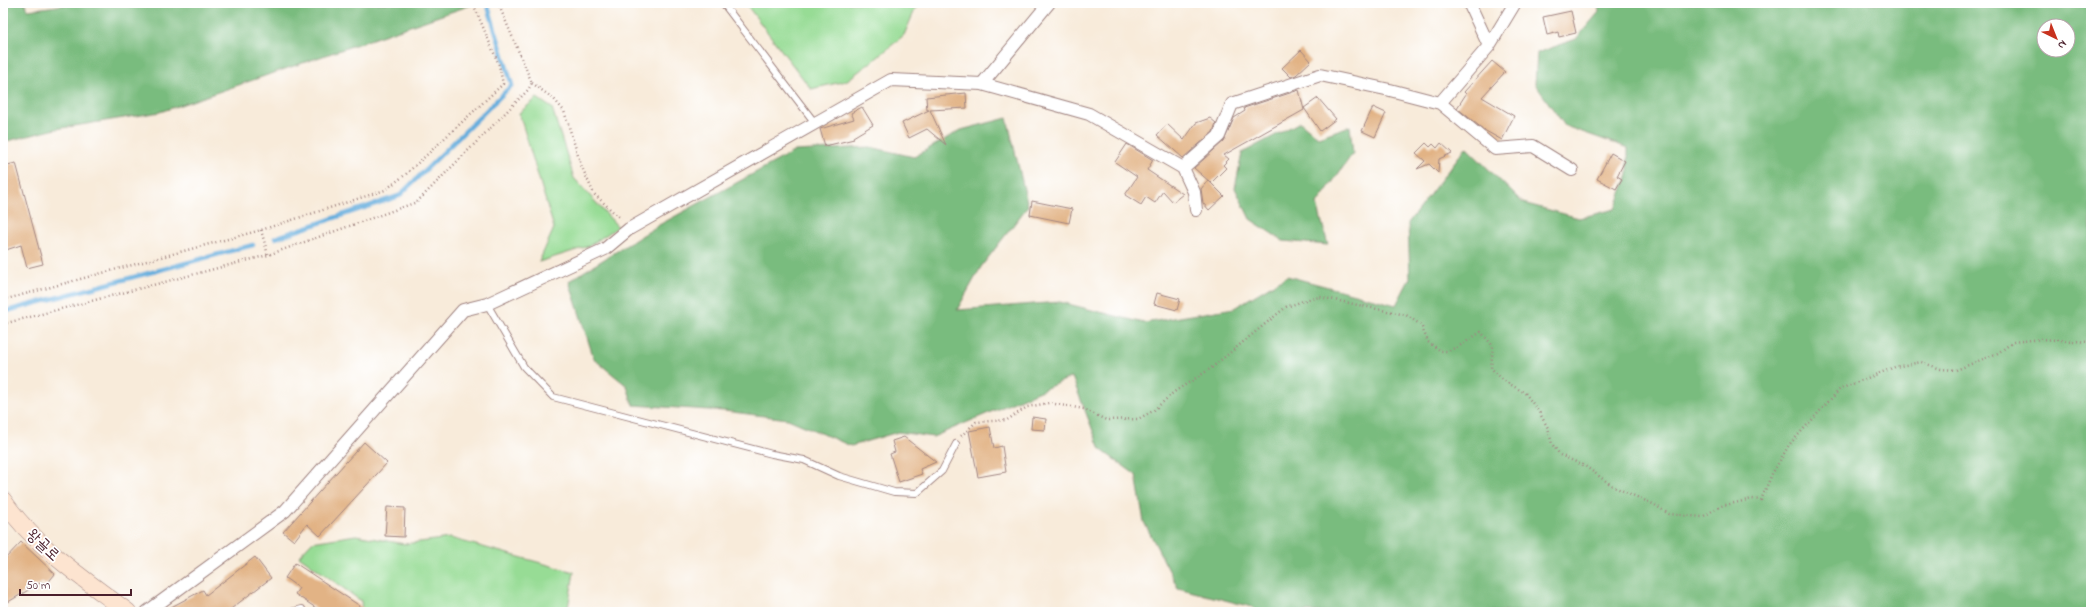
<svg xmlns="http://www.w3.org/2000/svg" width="2094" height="615" viewBox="0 0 2094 615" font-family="'Indie Flower','Poor Story',sans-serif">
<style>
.green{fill:#97dc95;stroke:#707e60}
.forest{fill:#79bc7e;stroke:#626e54;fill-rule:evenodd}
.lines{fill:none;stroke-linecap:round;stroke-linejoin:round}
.stream{stroke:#66aedd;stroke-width:4.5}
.building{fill:#e2b385}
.service-casing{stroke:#a18582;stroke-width:8}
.minor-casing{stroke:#a18582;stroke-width:14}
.secondary-casing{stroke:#a18582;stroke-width:18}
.path{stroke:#a18582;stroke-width:2.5;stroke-dasharray:1 3;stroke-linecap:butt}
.service{stroke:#fff;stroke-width:6}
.minor{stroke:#fff;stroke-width:12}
.secondary{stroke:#fde4d0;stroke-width:17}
.labels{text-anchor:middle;stroke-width:3.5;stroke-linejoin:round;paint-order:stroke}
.street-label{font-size:16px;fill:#4a1f2b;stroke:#fff}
</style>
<rect width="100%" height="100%" fill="#fff"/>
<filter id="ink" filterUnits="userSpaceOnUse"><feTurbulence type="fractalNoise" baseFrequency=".025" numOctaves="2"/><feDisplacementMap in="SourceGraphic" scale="8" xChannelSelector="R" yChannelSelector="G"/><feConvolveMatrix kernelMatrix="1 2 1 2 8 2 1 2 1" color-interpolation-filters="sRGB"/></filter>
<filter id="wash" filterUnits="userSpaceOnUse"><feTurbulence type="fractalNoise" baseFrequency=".012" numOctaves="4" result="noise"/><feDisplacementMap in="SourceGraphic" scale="16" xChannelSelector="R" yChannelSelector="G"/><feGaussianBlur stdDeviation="0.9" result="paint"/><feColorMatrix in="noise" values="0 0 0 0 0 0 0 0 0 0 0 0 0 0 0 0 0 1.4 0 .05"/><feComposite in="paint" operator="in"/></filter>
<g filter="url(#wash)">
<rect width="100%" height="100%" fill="#f8ebda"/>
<path class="green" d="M745,3H918L904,35L878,57L846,81L811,89Z
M537,98L552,108L574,178L618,227L589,246L539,262L554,228L519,113Z
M356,535L404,544L450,538L574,572L568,608L572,612H362L361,601L299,556L312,542Z"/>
<path class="forest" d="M3,3H25L28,10L78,3H477L160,112L56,129L3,142Z
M1598,3H2091V612H1257L1252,607L1178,588L1144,522L1136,475L1100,449L1072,377L933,437L898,432L851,446L788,419L724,411L633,405L627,386L594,359L569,281L659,225L795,151L870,147L914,157L961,130L1007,118L1028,206L981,267L957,310L1060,302L1144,323L1234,308L1287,276L1396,305L1410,278L1408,223L1466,147L1523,203L1579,218L1615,209L1628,175V148L1565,126L1535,84L1537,53L1576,39L1599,12ZM2044,26H2068V50H2044Z
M1300,122L1318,137L1350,126L1353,153L1317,204L1328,245L1283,241L1250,219L1235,188L1242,153Z"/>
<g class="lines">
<path class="stream" d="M275,238L399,196L512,85L487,3
M3,312L253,245"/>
</g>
<g id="blocks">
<path class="building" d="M1571,11L1576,33L1559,37L1558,32L1547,35L1543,17Z
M1301,50L1311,61L1296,75L1291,77L1282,68Z
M1492,61L1505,72L1482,97L1514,116L1502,140L1484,130L1457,108L1466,94L1464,92Z
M1299,90L1304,110L1224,155L1229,159L1223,165L1226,168L1211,183L1194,168L1224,141L1234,118L1245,111L1244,108Z
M966,93L967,108L930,110L946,145L927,129L909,138L902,123L929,110H927L926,97Z
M1318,98L1336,119L1320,131L1304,108Z
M862,107L873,125L853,137L854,139L825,146L820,129L854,119L851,113Z
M1373,107L1386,113L1375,137L1362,131Z
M1210,118L1216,123L1213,132L1183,158L1157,135L1167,124L1184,140L1196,123Z
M1426,143L1430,147L1433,144L1437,148L1441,143L1452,153L1439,159L1438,173L1429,164L1417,169L1425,161L1416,153Z
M1127,144L1153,160L1147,170L1183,194L1173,202L1163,191L1155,203L1146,197L1141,205L1125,195L1137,177L1115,162Z
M1611,153L1625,161L1617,176L1622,179L1616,189L1597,179Z
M16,163L43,264L27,268L21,245L3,251V166Z
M1208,180L1224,196L1209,210L1203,203L1201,189Z
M1032,201L1072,209L1069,223L1030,215Z
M1157,293L1180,299L1177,310L1154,304Z
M1032,417L1046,419L1045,430L1031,429Z
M990,427L994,448L1002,446L1006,472L978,477L969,431Z
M904,437L936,462L920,469L922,474L899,482L890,454L895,452L892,441Z
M364,442L387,463L320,536L307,524L294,541L283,532Z
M387,507L405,508L404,537L385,536Z
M21,542L55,574L46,585L42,582L3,605V561Z
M255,557L271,578L227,612H162L203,590L206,595Z
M295,563L369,612H322L295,594L299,588L285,578Z"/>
</g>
</g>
<g filter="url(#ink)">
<use href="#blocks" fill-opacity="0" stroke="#a18582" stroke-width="1"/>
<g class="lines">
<defs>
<path id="service" d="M723,3L815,123
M487,304L524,367L553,397L772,454L804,460L839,476L894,492L917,493L942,471L956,444
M109,612L120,609
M291,612L302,609"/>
<path id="minor" d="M1489,46L1515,3
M982,84L1049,3
M1440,103L1495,149L1533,146L1572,170
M1183,168L1194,192L1196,210
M147,612L285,511L463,310L487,304L605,249L629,229L891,80L982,84L1089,114L1183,168L1219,136L1232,104L1320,75L1390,90L1440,103L1489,46L1469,3"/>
<path id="secondary" d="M3,500C34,546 84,579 128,612"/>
</defs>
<use href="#service" class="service-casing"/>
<use href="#minor" class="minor-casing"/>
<use href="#secondary" class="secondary-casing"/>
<path class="path" d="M532,83L554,99L564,111L581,165L594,194L621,219
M261,230L268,255
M3,300L261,230L385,190L405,175L503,84L499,65L475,8
M3,324L268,255L417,202L528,90L532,83L498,3
M961,436L976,422L1007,420L1027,407L1049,403L1084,409L1106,420L1138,419L1153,411L1174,392L1210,369L1286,307L1309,299L1320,297L1406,315L1421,325L1428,342L1441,351H1448L1461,345L1481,332L1493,346L1491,368L1503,380L1525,393L1539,412L1548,428L1552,444L1560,455L1585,466L1614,487L1653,504L1669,514L1702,517L1721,506L1752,499L1761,500L1772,474L1789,445L1840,389L1895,367L1921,362L1941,369L1956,370L1998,353L2013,342L2042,339L2091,342"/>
<use href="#service" class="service"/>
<use href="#minor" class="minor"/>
<use href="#secondary" class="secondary"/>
</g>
</g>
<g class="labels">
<g class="street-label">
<text transform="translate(44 544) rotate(43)" y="6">왕골로</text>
</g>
</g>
<rect width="2094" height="615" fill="none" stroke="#fff" stroke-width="16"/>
<g transform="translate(2056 38) rotate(137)"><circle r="19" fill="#ffffff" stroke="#b7a5aa"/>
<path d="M0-3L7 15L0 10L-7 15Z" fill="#c8321e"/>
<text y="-6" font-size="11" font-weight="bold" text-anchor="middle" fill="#4a1f2b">N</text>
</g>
<path d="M20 589v6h111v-6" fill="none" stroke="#4a1f2b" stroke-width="2"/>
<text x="26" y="589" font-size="12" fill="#4a1f2b" stroke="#ffffff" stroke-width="3" paint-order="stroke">50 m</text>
</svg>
